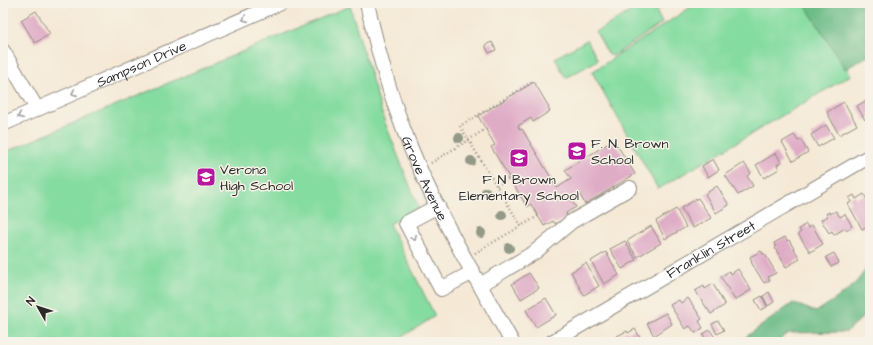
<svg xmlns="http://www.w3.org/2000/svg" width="873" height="345" viewBox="0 0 873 345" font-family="'Architects Daughter',sans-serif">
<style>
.green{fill:#85dca0;stroke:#588466}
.forest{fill:#6cbc86;stroke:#4c7458}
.building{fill:#dfacc6}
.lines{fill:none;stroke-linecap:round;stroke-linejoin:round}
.minor-casing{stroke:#908a80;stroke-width:16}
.path{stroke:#908a80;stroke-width:2.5;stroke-dasharray:1 3;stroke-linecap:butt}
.minor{stroke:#fff;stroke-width:14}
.tree{fill:#939987}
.oneway{stroke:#a0a0a0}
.labels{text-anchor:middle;stroke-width:3;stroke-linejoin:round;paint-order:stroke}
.street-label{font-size:14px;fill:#2b2b2b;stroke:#f7f3e8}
.poi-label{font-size:14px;fill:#2b2b2b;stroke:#f7f3e8;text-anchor:start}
</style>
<rect width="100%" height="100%" fill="#f7f3e8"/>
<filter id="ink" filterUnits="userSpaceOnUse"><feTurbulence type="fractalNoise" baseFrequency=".025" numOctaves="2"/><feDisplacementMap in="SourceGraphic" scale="8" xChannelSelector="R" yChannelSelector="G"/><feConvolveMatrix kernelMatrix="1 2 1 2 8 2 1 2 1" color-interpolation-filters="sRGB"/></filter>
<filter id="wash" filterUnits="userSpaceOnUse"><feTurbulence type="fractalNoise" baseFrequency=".012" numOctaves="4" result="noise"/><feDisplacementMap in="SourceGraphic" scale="16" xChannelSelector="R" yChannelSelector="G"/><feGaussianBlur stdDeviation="0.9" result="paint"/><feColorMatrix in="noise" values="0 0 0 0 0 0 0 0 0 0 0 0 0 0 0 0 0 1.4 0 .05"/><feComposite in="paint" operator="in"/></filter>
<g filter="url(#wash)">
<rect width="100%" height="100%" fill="#f5e9d5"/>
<path class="green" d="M645,3H669L656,11L662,23L613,56L608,54L596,32Z
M697,3H806L851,75L658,189L592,72Z
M350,6L384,120L419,209L389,224L435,316L394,342H3V153Z
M587,40L598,60L566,78L555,58Z"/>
<path class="forest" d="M804,3H870V55L845,69Z
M870,258V311L846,332L789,333L776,342H739L793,303L816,312C838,297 862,285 870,258Z"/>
<g id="blocks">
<path class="building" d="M36,11L50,34L35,43L21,20Z
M492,42L496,50L489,53L485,45Z
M534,82L549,107L548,108L550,111L533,122L531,118L518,126L520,130L522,129L557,188L571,179L565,170L614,140L635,174L585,204L580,195L571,200L576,207L566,213L567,217L557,223H554L553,221L544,226L531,204L527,207L491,147L495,145L478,116Z
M870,98V117L865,120L857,106Z
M844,102L857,125L839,135L827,112Z
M826,125L834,138L818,147L811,135Z
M794,135L798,141L801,140L808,152L793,161L782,142Z
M776,153L781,162L777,165L779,169L764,178L756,165Z
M713,159L719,170L708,177L702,166Z
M744,163L751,173L747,176L753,186L738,195L725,175Z
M717,186L729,205L716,213L705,194Z
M864,194L870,205V224L862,229L848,204L851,202L849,198L854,195L856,199Z
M698,198L711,218L693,228L681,208Z
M676,209L686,227L665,239L656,221Z
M836,211L840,217L845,214L852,226L846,230L845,228L834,235L832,231L829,233L821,220L828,216L826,214L829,212L830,214Z
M806,224L808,228L812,225L823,244L810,252L798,234L801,232L799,229Z
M651,226L661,243L637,257L627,241Z
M785,237L787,241L789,240L800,259L786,267L775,248L776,247L774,243Z
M625,241L636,260L622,269L610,249Z
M761,251L763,254H765L776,273L768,277L770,280L764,283L751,262L752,261L750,257Z
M606,252L619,275L604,284L591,261Z
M834,253L839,263L831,267L826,257Z
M586,263L599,286L584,295L571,272Z
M738,269L751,290L735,300L721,277L729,271L731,274Z
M529,273L539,288L521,299L512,284Z
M713,284L725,305L711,314L695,291L704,286L705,289Z
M769,292L774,302L768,306L763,296Z
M762,296L767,307L761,310L755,300Z
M546,298L556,315L536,327L526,310Z
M688,298L702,319L699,321L703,328L695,333L690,326L685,329L670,305L679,300L681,303Z
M666,313L672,324L654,336L647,323Z
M718,321L724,330L717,334L712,324Z
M635,329L643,342H621L617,336L627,331L628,333Z
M710,330L717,341L716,342H707L703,334Z"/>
</g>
</g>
<g filter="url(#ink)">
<use href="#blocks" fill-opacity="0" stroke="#908a80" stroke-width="1"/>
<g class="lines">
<defs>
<g id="minor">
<path id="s1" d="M367,3C379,58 395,113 418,165C444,225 480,285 512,342"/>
<path d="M3,51L37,109"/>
<path id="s2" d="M3,124L280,3"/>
<path d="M438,206L406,223L441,289L473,272"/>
<path d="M480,285L535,252L571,222L630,188"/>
<path id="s3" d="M552,342L870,156"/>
</g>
</defs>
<use href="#minor" class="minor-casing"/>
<path class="path" d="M431,163L486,129
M497,186L509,178
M521,226L460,126L534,81
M475,253L538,216"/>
<use href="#minor" class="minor"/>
</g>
<g class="tree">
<circle cx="459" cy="138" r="5"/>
<circle cx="471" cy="161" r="5"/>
<circle cx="486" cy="192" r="5"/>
<circle cx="502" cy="215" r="5"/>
<circle cx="481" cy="233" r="5"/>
<circle cx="509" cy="248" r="5"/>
</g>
<defs><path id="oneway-chevron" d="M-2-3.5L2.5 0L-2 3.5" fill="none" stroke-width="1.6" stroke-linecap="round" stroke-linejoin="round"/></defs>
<g class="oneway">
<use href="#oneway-chevron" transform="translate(245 19) rotate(156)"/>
<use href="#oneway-chevron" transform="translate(74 93) rotate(156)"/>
<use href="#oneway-chevron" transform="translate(20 116) rotate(156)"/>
<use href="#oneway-chevron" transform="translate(414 238) rotate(62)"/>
</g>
</g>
<defs>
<symbol id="school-square" viewBox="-11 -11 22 22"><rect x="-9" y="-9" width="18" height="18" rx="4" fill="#b5179e" stroke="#f7f3e8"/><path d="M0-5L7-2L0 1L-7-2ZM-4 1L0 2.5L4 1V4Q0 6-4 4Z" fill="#fff"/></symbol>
</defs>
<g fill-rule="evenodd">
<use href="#school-square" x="566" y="140" width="22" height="22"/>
<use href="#school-square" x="508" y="147" width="22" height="22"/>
<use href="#school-square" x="195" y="166" width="22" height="22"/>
</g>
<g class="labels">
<g class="street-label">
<text dy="5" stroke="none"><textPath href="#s2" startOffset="151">Sampson Drive</textPath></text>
<text dy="5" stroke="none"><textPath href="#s1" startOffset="185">Grove Avenue</textPath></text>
<text dy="5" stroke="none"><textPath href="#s3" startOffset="184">Franklin Street</textPath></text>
</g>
<g class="poi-label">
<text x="591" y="148">F. N. Brown<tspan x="591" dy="16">School</tspan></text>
<text x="220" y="174">Verona<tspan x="220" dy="16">High School</tspan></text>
<text x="519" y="184" text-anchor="middle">F N Brown<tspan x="519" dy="16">Elementary School</tspan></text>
</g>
</g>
<rect width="873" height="345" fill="none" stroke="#f7f3e8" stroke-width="16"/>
<g transform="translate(38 307) rotate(309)" stroke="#f7f3e8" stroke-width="3" paint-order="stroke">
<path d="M0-3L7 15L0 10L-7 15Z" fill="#2b2b2b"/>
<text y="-6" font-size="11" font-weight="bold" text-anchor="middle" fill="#2b2b2b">N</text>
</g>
</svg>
